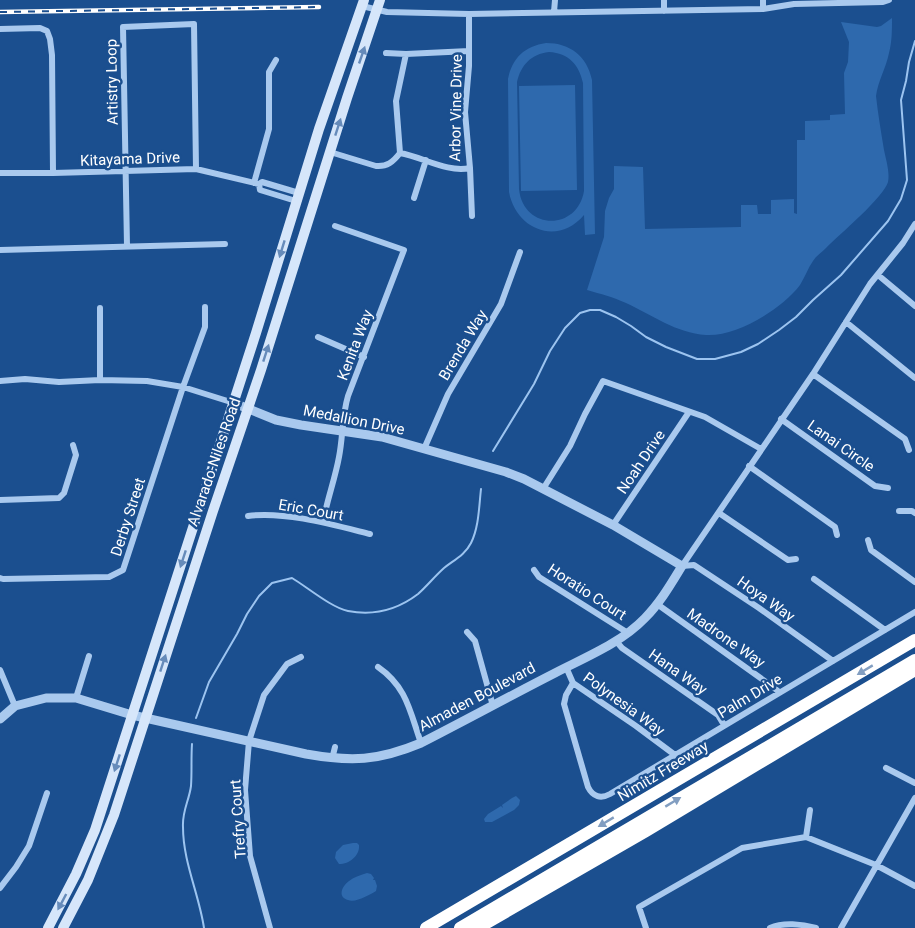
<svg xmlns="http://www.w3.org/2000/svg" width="915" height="928" viewBox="0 0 915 928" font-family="Roboto,sans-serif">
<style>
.green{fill:#2e69ad;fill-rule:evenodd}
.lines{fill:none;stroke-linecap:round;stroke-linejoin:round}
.stream{stroke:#9cc4f0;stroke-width:2}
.minor{stroke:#a9c9ee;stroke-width:6}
.tertiary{stroke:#a9c9ee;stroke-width:9}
.secondary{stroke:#d6e6fa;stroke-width:10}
.motorway{stroke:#fff;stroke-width:12}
.rail-casing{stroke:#fff;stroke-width:4.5}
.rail{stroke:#1b4f8f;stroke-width:2;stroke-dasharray:7;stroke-linecap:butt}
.oneway{fill:#668bba}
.oneway2{fill:#829ec1}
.labels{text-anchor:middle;stroke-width:5;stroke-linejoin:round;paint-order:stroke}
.street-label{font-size:15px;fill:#fff;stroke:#1b4f8f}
</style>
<rect width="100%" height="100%" fill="#1b4f8f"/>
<path class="green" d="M892,18C892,30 892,42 889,53C886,68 878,81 876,96C878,114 881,132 884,150C886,160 890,172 888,182C884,197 839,235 826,248C822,252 816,256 813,261C808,268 805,277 800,285C782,309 736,337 706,335C676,333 652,315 626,303C613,297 601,294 587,290L604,237L605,211L609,198L614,189V166L643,167L645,229L741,227V205H757L758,214H771V200L794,199V213L797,214V140H805V121L830,120V115L845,114L844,73L848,62L849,42L841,22L877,27L881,26Z
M546,43C570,43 587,56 592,80L595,234L585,235L584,215C558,246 516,230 509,192L508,79C512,58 525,46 546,43ZM549,52C569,53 579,65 583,83L584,191C577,232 523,230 519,189L517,82C521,65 531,54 549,52Z
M575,85L577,190L521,191L519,86Z
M516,796L520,800L519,805L514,810L492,822H485L484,819L488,814L501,806L503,808L502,805L512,798Z
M353,843H357L359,845C360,855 350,864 339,864L335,858L336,852L343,845Z
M367,873L371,874L374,878L373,880H375L377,886L376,891C369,895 356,903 348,900C337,897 342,886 349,881C354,877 361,875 367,873Z"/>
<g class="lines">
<path class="stream" d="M493,451L534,384L550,351L565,328L580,313L590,310H600L616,317L631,326L646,337L666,347L697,359H715L741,352L758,344L779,330L796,317L813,300L841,275L888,221L901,199L907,180L901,100L906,81L909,62L915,41
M196,718L209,682L237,634L247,614L259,596L272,583L292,578C307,587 332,608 348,611C374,616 397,610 418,594C427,586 435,576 444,568C454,560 465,555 471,543C479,527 479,506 481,489
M192,744C191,758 192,772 191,786C189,801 182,811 183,827C183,862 199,894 204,928"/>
<path class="minor" d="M664,0V11
M763,0V9
M362,6L387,12L469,14L763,9L794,4L883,2L889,0
M554,12L555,0
M0,29L40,28L47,31L50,39L52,55L53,173
M386,53L406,54
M330,152L376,166C387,167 393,162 400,153L396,101L406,54L469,51
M400,153C423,157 447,173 470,168L465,112L469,66V14
M470,168L472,216
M0,173H53L196,169L259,184L262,182L299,193
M254,183L269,129V72L276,60
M259,184L260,190L296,201
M414,198L426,160
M127,246L123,27L194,24L196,169
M0,250L225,244
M878,275L915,306
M846,322L915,378
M318,337L364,357
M813,374L905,439L909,450
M100,380V308
M0,381L25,379L59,382L100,380L147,381L183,387L234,403
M781,419L875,486L888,488
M424,449L448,394L501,304L520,252
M749,466L835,527L837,535
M543,489L570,446L585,414L603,381L705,417L761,449
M0,500L59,498L64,493L76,455L73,445
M899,511H912L915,513
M719,513L788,560L796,559
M248,516C285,511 334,525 370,534
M323,522C327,500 335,479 339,457C343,437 342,416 348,396L404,250L335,226
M613,525L689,412
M868,540L871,550L915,582
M682,566L813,374L870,284L903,243L915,224
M682,566L694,565L759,608L833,661
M534,570L539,577L628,633
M0,578L3,579L109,577L123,570L183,387L205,327V307
M814,579L885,630
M657,604L773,687L779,692
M467,632L475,641L493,706
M616,641L622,648L718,715L724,725
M378,667C407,687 410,712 421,743
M566,667L573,683L636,726L675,755
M0,670L15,706
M573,683L566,695L564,704L588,787C593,797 601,799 610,794L915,612
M76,698L89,656
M332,759L335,747
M886,768L915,783
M806,837L810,810
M0,888L16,867L29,846L47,793
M270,928L250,856L245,790L249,741L264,695L287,664L301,657
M646,928L639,907L742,848L806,837L876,865L915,886
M770,928C783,922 802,924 816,928
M841,928L915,798"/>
<path class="tertiary" d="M0,719L15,706L46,698H76L132,715L306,754C351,762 378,761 421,743C466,720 510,696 555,673C586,657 621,643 645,618C660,603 671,584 682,566L613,525L524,479L506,472L382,437L301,425L276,420L234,403"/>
<path class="secondary" d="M48,928L76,874L95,830L256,333L319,129L364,0
M63,928L88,880L114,815L213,511L261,370L347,98L380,0"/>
<path class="motorway" d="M426,928L915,640
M460,928L915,660
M478,928L646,831L915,670"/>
<defs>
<path id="rail" d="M0,12L319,7"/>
</defs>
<use href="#rail" class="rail-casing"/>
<use href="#rail" class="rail"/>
</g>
<defs><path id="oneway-solid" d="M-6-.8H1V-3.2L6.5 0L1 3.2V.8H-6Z" transform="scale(1.5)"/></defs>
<g class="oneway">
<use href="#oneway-solid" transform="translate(362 55) rotate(-71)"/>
<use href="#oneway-solid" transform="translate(338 127) rotate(-72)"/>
<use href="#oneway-solid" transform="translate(282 249) rotate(107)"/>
<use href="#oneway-solid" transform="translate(266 353) rotate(-72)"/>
<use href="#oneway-solid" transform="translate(183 559) rotate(108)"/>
<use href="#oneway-solid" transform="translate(163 663) rotate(-72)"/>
<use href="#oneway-solid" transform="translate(117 763) rotate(108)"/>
<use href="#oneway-solid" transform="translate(62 902) rotate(118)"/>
</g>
<g class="oneway2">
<use href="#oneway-solid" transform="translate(865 670) rotate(149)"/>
<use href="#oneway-solid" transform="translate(673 802) rotate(-31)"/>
<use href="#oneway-solid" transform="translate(606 822) rotate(149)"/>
</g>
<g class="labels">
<g class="street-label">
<text transform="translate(112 82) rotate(-91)" y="5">Artistry Loop</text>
<text transform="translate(456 108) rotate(-89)" y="5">Arbor Vine Drive</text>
<text transform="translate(130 159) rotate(-2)" y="5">Kitayama Drive</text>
<text transform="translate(355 345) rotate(-69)" y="5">Kenita Way</text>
<text transform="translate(463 345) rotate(-59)" y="5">Brenda Way</text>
<text transform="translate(354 420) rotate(11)" y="5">Medallion Drive</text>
<text transform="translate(841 446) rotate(35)" y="5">Lanai Circle</text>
<text transform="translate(214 462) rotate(-71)" y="5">Alvarado-Niles Road</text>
<text transform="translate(641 462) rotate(-56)" y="5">Noah Drive</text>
<text transform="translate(311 510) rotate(10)" y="5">Eric Court</text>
<text transform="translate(128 517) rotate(-72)" y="5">Derby Street</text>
<text transform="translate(587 592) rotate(33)" y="5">Horatio Court</text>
<text transform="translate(766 599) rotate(35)" y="5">Hoya Way</text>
<text transform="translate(726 638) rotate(35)" y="5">Madrone Way</text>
<text transform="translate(678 672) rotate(35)" y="5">Hana Way</text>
<text transform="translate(750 696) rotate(-31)" y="5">Palm Drive</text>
<text transform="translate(477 697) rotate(-28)" y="5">Almaden Boulevard</text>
<text transform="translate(624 704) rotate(36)" y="5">Polynesia Way</text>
<text transform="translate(663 771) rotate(-31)" y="5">Nimitz Freeway</text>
<text transform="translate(238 819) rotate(-94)" y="5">Trefry Court</text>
</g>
</g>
</svg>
